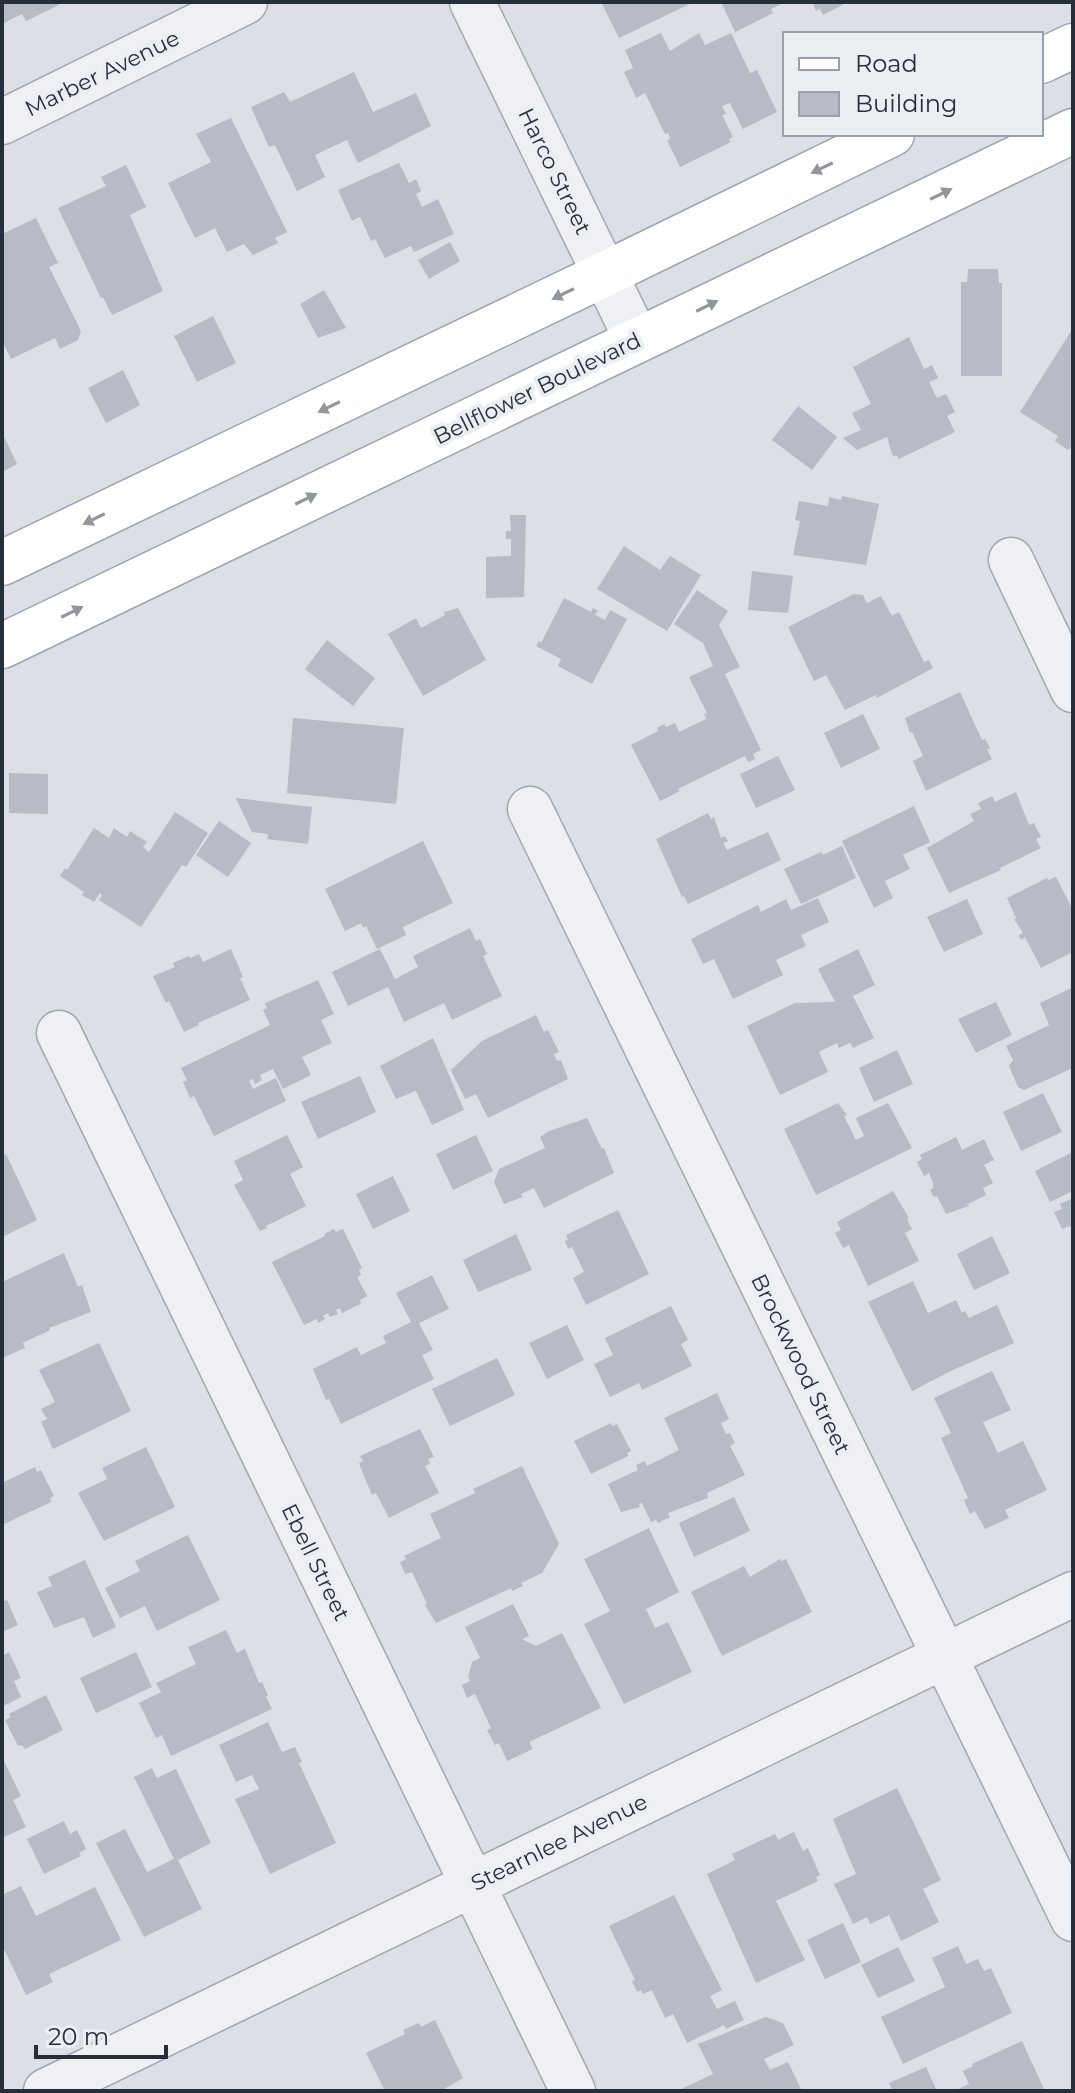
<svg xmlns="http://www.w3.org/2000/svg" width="1075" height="2093" viewBox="0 0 1075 2093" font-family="Montserrat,sans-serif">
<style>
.building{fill:#b6bbc5}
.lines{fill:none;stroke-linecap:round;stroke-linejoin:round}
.minor-casing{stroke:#a2a6ae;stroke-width:47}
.major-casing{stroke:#9ca4b0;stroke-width:47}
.minor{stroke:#eef0f4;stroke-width:44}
.major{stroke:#fff;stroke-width:44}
.oneway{fill:#92969c}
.labels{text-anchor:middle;stroke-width:8;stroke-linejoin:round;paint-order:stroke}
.street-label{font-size:22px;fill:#262e3a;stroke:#ebeef3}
</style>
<rect width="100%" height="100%" fill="#dcdfe5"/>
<path class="building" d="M2,2H57L59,5L26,21L22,14L2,24Z
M601,2H694L619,38Z
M721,2H785L771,9L773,13L735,32Z
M812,2H848L823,15L820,9L816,11Z
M661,33L670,51L699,33L705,45L731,33L750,73L757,70L777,112L743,129L730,103L722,106L726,114L722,115L733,137L729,139L731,142L680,167L667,140L670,139L668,133L665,134L645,93L636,98L624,72L633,68L625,50Z
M354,72L373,112L416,93L431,126L358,163L347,140L315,155L325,177L297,191L275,145L269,147L251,107L284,92L290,102Z
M231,118L287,232L275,238L278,243L253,255L244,244L227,252L215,228L195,238L168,183L211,162L196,134Z
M399,163L409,183L416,179L421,191L416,194L422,207L438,199L454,234L414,252L411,246L385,258L375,239L371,241L360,217L352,221L338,190Z
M126,165L146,207L130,215L163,291L112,315L103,297L101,298L58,208L106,186L101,177Z
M36,218L58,263L49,267L81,331L78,340L60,349L55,338L11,359L2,340V234Z
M450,242L460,261L429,279L418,260Z
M968,269H998L999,283H1002V376H961V282H967Z
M324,290L346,328L318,338L300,304Z
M213,316L236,363L197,382L174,336Z
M1073,328V445L1068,450L1055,441L1058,436L1020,412Z
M909,337L924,369L932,365L938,378L929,382L937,398L946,394L955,412L947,416L955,432L899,459L896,455L893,457L887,437L857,450L843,438L861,430L852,413L871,404L853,367Z
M123,370L140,405L106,423L88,388Z
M798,406L837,437L812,470L772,440Z
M2,432L17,464L2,472Z
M842,496L879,504L866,565L793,555L800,521L795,520L799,501L828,506L829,497L841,500Z
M510,515H526L524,597L486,598V557L511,556V539H506V531H511Z
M624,546L660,570L670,556L701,575L667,631L597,589Z
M752,571L793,576L788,613L748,610Z
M697,590L728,611L719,625L740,667L725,674L761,750L753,754L755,759L748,762L745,756L678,789L680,791L660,801L631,745L658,731L657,728L664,724L666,727L675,723L679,732L706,719L704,714L707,713L689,677L713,666L703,643L674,624Z
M854,594L863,595L867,603L881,596L892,616L899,612L924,662L929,660L933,668L877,698L876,695L845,710L826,675L814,681L788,627Z
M564,598L591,612L593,608L598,611L595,615L605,620L610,610L627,619L592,684L558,666L561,659L536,646L539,641L541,643Z
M458,608L486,660L423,696L388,634L416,618L421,628L445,615L444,612Z
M327,640L375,678L353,706L305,669Z
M960,692L982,740L985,739L990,748L987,750L992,759L926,791L913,761L923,756L912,732L910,733L905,718Z
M863,714L880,749L841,768L824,733Z
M293,718L404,728L396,804L287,793Z
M778,756L795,790L756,808L740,774Z
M9,773L48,774V814L9,813Z
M1016,792L1029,825L1034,823L1041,837L1036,839L1041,848L1000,868L1001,870L949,893L927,848L974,821L970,814L981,809L978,803L992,796L995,802Z
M236,798L312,807L308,844L267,839L268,834L252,832Z
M914,806L930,842L903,855L910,869L885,881L893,898L874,908L842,841Z
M175,812L208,833L186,867L182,865L141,927L99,900L102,895L100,893L94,902L82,895L84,892L60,876L65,868L67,870L94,828L109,838L114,828L127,837L130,831L147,842L143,847L149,852Z
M708,813L711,819L714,817L721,838L725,836L728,841L723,843L727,850L768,832L781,860L688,904L684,896L682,897L656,839Z
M219,821L251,843L228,877L196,855Z
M423,841L453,903L403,927L406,935L377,949L366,926L363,928L361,923L345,931L325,889Z
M842,846L856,878L801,904L784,869L821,852L823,855Z
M1056,877L1073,910V952L1041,968L1025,937L1021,940L1019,935L1023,933L1014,919L1016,918L1007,898L1047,878L1048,880Z
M818,898L829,922L801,935L806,946L776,960L783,975L733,999L714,959L703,964L691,939L758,905L761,912L786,899L791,910Z
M967,899L983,934L944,952L927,917Z
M470,928L476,941L480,939L487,954L483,956L502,996L452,1020L444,1003L404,1022L388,987L348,1006L332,972L380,949L395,979L418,967L413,956Z
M231,949L243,977L240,978L250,1000L198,1023L199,1025L184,1032L169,1001L166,1003L153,976L175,967L173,963L189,956L190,958L199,954L203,962Z
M858,949L875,985L853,996L874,1038L853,1048L850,1043L839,1048L837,1043L819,1052L828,1072L780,1095L747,1026L795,1003L835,1002L818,969Z
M318,980L334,1014L321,1020L332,1043L302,1057L311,1075L283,1089L273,1069L260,1075L262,1080L255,1084L253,1079L249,1081L253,1089L276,1078L286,1101L214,1136L194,1096L190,1098L183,1082L187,1080L181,1068L270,1025L263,1010L267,1008L265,1003Z
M1073,987V1068L1024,1090L1018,1087L1009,1066L1013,1060L1006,1046L1049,1025L1040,1003Z
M996,1002L1012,1035L976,1053L958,1019Z
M536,1015L544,1032L548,1030L559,1052L554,1054L557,1061L561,1060L568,1079L488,1118L476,1094L465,1099L451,1070L482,1041Z
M433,1038L464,1110L432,1125L416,1091L396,1099L380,1066Z
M897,1050L913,1084L874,1102L859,1068Z
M360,1076L376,1112L318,1139L301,1102Z
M1043,1093L1062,1132L1021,1151L1003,1112Z
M838,1103L847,1115L844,1116L856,1140L864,1136L856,1118L888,1103L912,1148L816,1195L784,1129Z
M587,1118L602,1149L604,1148L614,1173L544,1208L534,1188L521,1194L523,1197L504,1204L494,1182L499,1169L545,1148L540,1137L549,1131Z
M287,1135L303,1167L290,1174L306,1206L266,1226L267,1228L260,1231L234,1185L243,1180L234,1161Z
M476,1135L493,1171L453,1190L436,1154Z
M956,1137L962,1150L984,1139L994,1160L984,1165L993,1183L983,1188L986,1195L968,1204L969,1206L946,1214L937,1196L934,1197L930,1190L933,1188V1183L929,1173L924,1176L917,1162L922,1159L920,1155Z
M1073,1152V1191L1050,1202L1035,1171Z
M6,1154L37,1220L2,1237V1156Z
M393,1176L410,1211L373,1229L356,1194Z
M893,1191L909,1218L907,1219L912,1229L905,1233L919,1261L868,1286L849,1245L843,1248L835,1233L841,1230L837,1222Z
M1073,1198V1233L1070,1226L1062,1229L1054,1212L1062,1209L1060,1204Z
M618,1210L649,1274L586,1305L573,1278L584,1272L572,1247L568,1249L565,1241L568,1240L566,1235Z
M334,1229L336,1232L343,1229L362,1268L359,1270L361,1275L357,1277L367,1296L360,1300L361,1304L356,1306L342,1313L340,1308L336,1310L338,1314L330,1317L328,1313L323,1316L325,1319L318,1323L317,1319L304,1325L272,1262L325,1236L324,1234Z
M516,1234L532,1270L478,1292L463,1260Z
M992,1236L1010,1273L974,1290L957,1254Z
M64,1253L78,1287L82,1285L91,1312L49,1328L50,1330L23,1343L25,1348L2,1358V1282Z
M432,1275L449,1309L419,1323L433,1350L422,1355L434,1379L341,1424L329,1399L326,1400L313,1369L357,1347L361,1355L386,1343L383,1336L411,1322L396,1293Z
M913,1281L928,1313L956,1300L962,1313L965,1311L969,1318L997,1305L1014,1343L953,1370L912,1391L868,1302Z
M671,1306L688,1340L681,1344L692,1366L642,1390L639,1383L610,1397L594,1364L613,1355L605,1338Z
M567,1325L584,1360L547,1379L529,1343Z
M99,1343L131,1411L53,1449L41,1422L47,1419L41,1409L55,1402L39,1370Z
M497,1358L515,1395L450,1426L432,1389Z
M992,1371L1011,1410L983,1422L998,1453L1023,1441L1047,1490L1005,1510L1009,1518L985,1529L975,1511L970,1514L964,1500L968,1498L941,1438L951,1433L934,1398Z
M717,1393L729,1419L721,1423L726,1434L730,1433L735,1443L730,1446L745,1475L707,1493L708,1498L668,1513L670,1517L658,1523L656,1520L651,1522L642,1503L639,1504L640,1507L621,1512L608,1484L638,1470L636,1465L645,1461L647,1466L679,1450L664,1418Z
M611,1423L612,1426L617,1424L631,1451L627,1453L628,1456L591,1474L574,1441Z
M420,1429L434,1457L428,1459L430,1464L425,1466L439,1493L389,1518L376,1493L372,1495L366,1481L359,1463L363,1461L360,1456Z
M146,1447L175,1507L104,1541L78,1493L107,1479L102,1468Z
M522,1466L559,1544L542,1573L521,1583L523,1586L512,1591L511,1588L436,1623L425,1605L427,1604L412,1572L405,1574L400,1562L406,1559L404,1556L441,1538L430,1514L475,1493L473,1489Z
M35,1467L37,1472L41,1470L54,1496L50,1498L51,1502L2,1525V1483Z
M734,1497L750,1531L694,1557L679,1523Z
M649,1528L679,1592L646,1609L655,1628L668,1622L692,1672L624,1704L584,1624L610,1611L584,1559Z
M188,1535L220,1600L157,1631L145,1606L120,1618L105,1588L140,1571L135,1561Z
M780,1559L781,1561L786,1559L812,1612L722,1656L691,1592L744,1566L750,1577Z
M85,1560L116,1627L93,1638L84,1617L54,1628L37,1592L52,1586L48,1577Z
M7,1600L18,1625L2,1632V1602Z
M513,1604L529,1636L522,1639L536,1646L562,1633L601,1708L529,1742L533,1749L507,1761L499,1743L495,1745L487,1730L491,1728L475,1694L467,1698L462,1685L470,1681L468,1677L472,1662L480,1658L465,1627Z
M226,1630L237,1653L245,1649L259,1683L262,1682L268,1695L266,1697L272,1709L171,1756L162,1735L156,1738L139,1703L161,1692L156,1683L196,1664L188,1647Z
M9,1652L21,1678L14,1681L21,1697L2,1707V1656Z
M136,1652L152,1687L96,1713L80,1678Z
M46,1695L63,1730L25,1749L22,1745L18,1746L5,1720L11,1717L9,1714Z
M268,1722L282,1752L295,1747L302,1762L299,1763L336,1843L270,1874L235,1799L259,1789L252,1775L236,1782L219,1745Z
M2,1757L21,1796L13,1800L26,1827L2,1838Z
M152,1768L157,1778L176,1769L211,1843L178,1860L202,1909L144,1937L96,1843L125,1829L147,1872L174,1859L134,1777Z
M897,1788L941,1880L923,1889L939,1922L901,1941L889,1915L870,1924L867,1917L853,1924L834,1884L856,1874L833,1819Z
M64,1821L70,1834L77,1830L86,1849L79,1853L81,1856L44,1874L27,1839Z
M794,1832L803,1851L808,1848L820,1875L816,1877L818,1881L776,1901L805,1960L756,1983L707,1874L735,1860L732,1854L775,1834L778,1840Z
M21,1886L36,1916L95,1887L121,1940L49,1974L53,1982L26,1995L2,1945V1895Z
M674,1895L722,1990L710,1996L717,2009L735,2001L744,2020L726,2029L724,2025L687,2043L673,2014L665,2018L652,1990L643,1994L641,1990L637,1992L632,1981L635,1980L609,1926Z
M843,1923L861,1962L825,1979L807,1940Z
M958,1946L966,1964L978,1959L984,1971L991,1968L1012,2013L903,2064L881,2017L945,1987L932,1958Z
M898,1947L915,1981L878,1998L861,1965Z
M766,2017L783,2023L794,2045L764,2059L770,2070L788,2062L802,2091H677L713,2074L698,2044Z
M435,2020L463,2078L441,2091H385L366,2053L405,2034L403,2030L419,2023L421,2027Z
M1022,2041L1045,2091H954L969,2084L963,2071L973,2066L972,2064Z
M926,2067L937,2091H893L889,2083Z"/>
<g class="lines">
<defs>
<path id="minor" d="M472,2L637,340
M2,122L245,2
M1011,560L1073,690
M530,809L1073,1919
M59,1033L573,2091
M46,2091L1073,1594"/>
<path id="major" d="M1041,61L1073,46
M2,563L605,274L892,134
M2,646L1073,131"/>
</defs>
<use href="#minor" class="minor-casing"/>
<use href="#major" class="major-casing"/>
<use href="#minor" class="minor"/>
<use href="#major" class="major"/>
</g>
<defs><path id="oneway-solid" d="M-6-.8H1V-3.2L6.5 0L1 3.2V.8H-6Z" transform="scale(2)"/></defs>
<g class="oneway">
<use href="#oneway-solid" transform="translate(822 168) rotate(154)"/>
<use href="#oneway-solid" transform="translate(941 194) rotate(-26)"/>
<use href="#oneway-solid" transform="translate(563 294) rotate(154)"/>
<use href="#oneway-solid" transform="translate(707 306) rotate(-26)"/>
<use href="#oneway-solid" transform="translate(329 407) rotate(154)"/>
<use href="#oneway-solid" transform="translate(306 499) rotate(-26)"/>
<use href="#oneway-solid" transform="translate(94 519) rotate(154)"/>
<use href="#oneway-solid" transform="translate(72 612) rotate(-26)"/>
</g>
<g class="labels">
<g class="street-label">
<text transform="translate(102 73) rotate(-26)" y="8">Marber Avenue</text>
<text transform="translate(555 171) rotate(64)" y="8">Harco Street</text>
<text transform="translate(537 388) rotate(-26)" y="8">Bellflower Boulevard</text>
<text transform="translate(801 1364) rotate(64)" y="8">Brockwood Street</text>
<text transform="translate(316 1562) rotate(64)" y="8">Ebell Street</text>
<text transform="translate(559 1842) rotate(-26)" y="8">Stearnlee Avenue</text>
</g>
</g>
<rect width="1075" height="2093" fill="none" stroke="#262e3a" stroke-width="8"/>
<rect x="783" y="32" width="260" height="104" fill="#ebeef3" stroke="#9ca1a9" stroke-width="2"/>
<rect x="799" y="58" width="40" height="12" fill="#ffffff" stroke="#9ca1a9" stroke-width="2"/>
<text x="855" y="72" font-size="24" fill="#262e3a">Road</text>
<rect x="799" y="92" width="40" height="24" fill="#b6bbc5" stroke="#9ca1a9" stroke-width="2"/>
<text x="855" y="112" font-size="24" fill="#262e3a">Building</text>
<path d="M36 2045v12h130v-12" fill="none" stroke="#262e3a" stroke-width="4"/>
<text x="48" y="2045" font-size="24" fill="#262e3a" stroke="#ebeef3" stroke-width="6" paint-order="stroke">20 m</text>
</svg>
